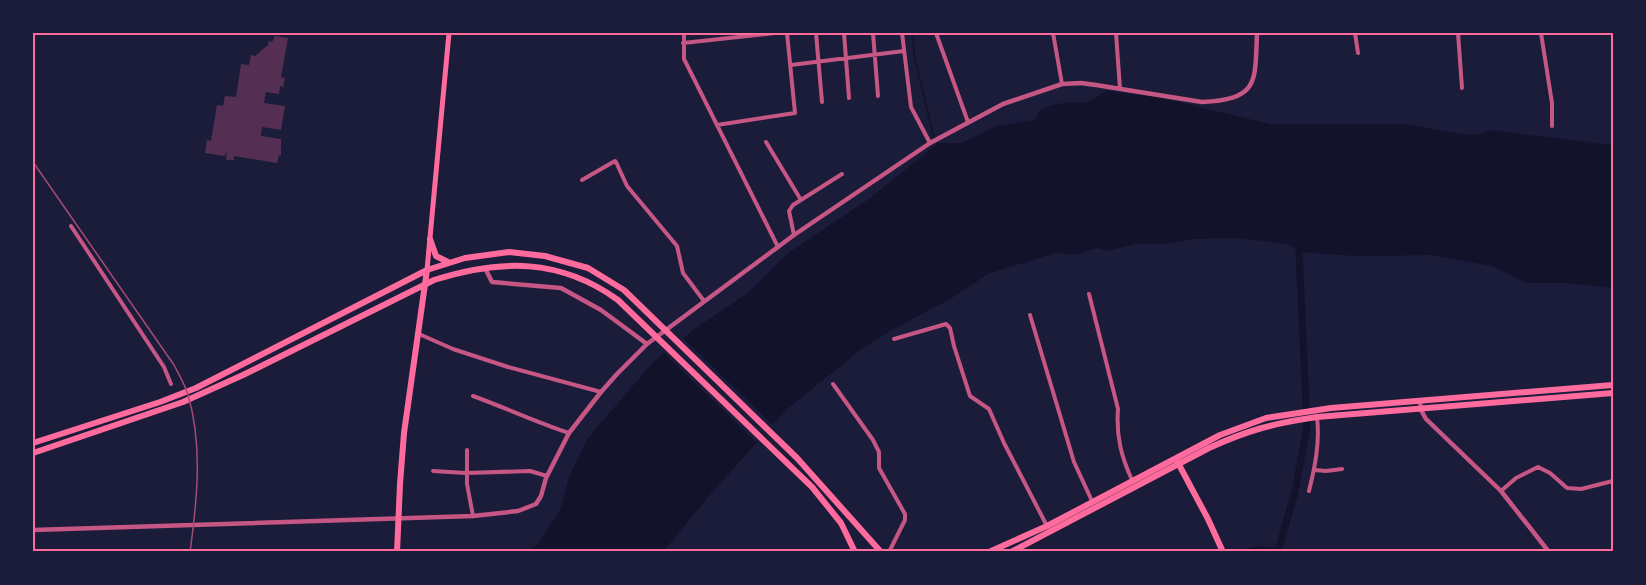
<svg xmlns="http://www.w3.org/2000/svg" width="1646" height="585" viewBox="0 0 1646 585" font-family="Mulish,sans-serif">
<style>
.water{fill:#12122b}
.pier{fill:#1b1b3a}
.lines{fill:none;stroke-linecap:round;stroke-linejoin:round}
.stream{stroke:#12122b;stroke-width:1.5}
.canal{stroke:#12122b;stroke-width:7}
.building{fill:#542f53}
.minor{stroke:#c65784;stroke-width:4}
.tertiary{stroke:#c65784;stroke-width:4.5}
.secondary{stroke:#ff6b9d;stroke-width:5}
.primary{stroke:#ff6b9d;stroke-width:6}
.trunk{stroke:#ff6b9d;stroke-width:6}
.rail{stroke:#a44b75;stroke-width:1.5}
.neatline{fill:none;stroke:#ff6b9d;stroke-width:2}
</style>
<rect width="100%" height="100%" fill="#1b1b3a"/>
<path class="water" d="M1107,91L1157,97L1270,124H1405L1460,134H1481L1490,130L1613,145V288L1567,283H1527L1492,266L1431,255L1357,256L1299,252L1288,244L1236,238L1194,239L1163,244H1134L1108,251L1096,248L1076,255L1055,253L988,274L950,299L892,330L863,348L787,409L708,497L663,552H527L537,545L560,511L569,477L588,438L655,360L696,328L748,293L787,254L869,199L938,143H961L997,126L1035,120L1039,111L1052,105L1070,102L1087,103Z"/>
<path class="pier" d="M681,336L775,427L759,445L662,351Z"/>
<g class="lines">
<path class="stream" d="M913,33L914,55L934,138
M1278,551L1285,552"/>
<path class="canal" d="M1248,552L1257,550L1278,551L1295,492L1307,426L1299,252"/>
</g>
<path class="building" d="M275,36L288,38L281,77L285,78L283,87L280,86L279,94L266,92L264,103L285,106L281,130L262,127L261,136L281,139V155H279L277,163L234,156V160H226L227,149L225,156L205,153L207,140L211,141L217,105L223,106L225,96L236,97L241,64L249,65L251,55L255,56L268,45L269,41L272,42Z"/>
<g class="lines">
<path class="minor" d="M684,33V59L778,247
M816,33L822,102
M844,33L849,98
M873,33L878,96
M902,33L911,107L930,143
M936,33L968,122
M1053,33L1062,84
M1116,33L1120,89
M1355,33L1358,53
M1458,33L1462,88
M1541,33L1552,103V126
M683,43L775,33
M791,65L904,51
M717,125L795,113L787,33
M766,142L801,200
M582,180L615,161L616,162L627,186L677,246L683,273L704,301
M71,226L164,367L171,384
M794,235L789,211L793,205L842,174
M1089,294L1118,409C1116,436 1121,456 1132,480
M1030,315L1074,462L1092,501
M419,334L453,349L508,367L601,392
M894,339L946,324L950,328L954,346L970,396L989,409L1004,443L1047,526
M833,384L873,440L879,452V468L905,514V520L889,552
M473,396C506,408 536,422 569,433
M467,450V484L473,516
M1315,470L1326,471L1342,469
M433,471L466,473L530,471L547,476
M1309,491C1315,467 1320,442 1317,417
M1501,491L1516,478L1538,467L1550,473L1567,488L1581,489L1613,481"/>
<path class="tertiary" d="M485,268L492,282L561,288L601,310L647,344
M1420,402L1421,410L1426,419L1501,491L1549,552
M33,530L473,516L518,511L536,504L541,496L546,478L569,433L601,392L617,374L647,344L794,235L930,143L1003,104L1062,84L1081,83L1096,85L1202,102C1259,99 1255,83 1257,33"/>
<path class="secondary" d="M427,270L449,33"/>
<path class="primary" d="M430,239L436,256L448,262
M33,443L160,402L196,388L427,270L465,258L509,252L545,256L588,268L624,290L797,458L881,552
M33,453L183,402L243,375L434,280C500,259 560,258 618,300L812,487L841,523L855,552
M1177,461L1208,519L1223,552
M397,552L400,484L404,433L427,270"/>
<path class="trunk" d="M989,552L1047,526L1220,435L1266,418L1331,408L1613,385
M1011,552L1209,448C1248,430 1275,423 1317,417L1613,393"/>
<path class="rail" d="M33,162L174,365C179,375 185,384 188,395C203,445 197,501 190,552"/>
</g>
<rect width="1646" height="585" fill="none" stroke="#1b1b3a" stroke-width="69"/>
<rect x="34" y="34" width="1578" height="516" class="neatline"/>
</svg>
